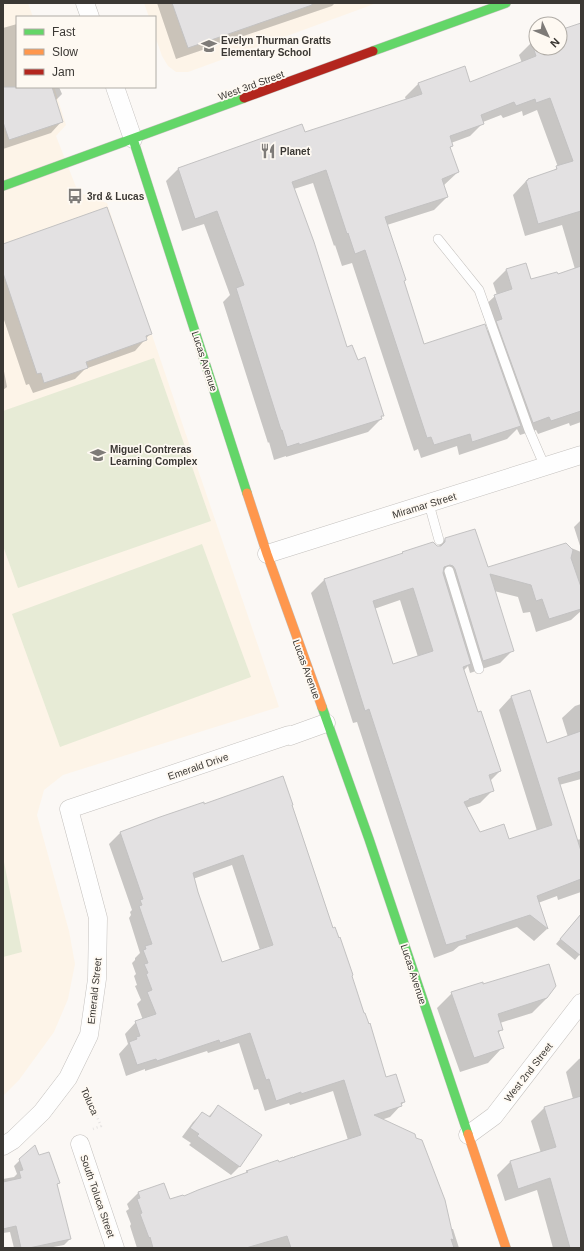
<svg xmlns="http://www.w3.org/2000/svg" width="584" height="1251" viewBox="0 0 584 1251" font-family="Arial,sans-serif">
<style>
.built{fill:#fdf4e8}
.green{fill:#e7ebd6}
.shadow{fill:#0003;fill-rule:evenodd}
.building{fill:#e3e1e2;stroke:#c3c2c2;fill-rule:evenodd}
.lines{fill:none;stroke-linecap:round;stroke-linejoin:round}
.lane-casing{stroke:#c4c1be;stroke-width:10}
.street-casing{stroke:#c4c1be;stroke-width:19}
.fast-casing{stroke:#c4c1be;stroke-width:10}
.slow-casing{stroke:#c4c1be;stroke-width:10}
.jam-casing{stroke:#c4c1be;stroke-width:10}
.path{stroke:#e6e4e3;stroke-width:2.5;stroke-dasharray:1 3;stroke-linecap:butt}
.lane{stroke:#fefefe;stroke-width:9}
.street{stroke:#fefefe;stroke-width:18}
.fast{stroke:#63d668;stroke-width:9}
.slow{stroke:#ff974d;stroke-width:9}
.jam{stroke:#b3261e;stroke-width:9}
.labels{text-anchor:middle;stroke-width:3.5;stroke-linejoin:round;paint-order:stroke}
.poi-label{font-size:10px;font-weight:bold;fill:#3b3834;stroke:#fef9f2;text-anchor:start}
.street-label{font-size:10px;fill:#3b3834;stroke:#fef9f2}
</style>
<rect width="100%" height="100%" fill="#fbf8f5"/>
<path class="built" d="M3,3H28L33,17H17V87H54L66,125L56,136L78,192L107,203L279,707L63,775L44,790L37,815L69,931L75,964L68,999L54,1032L19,1080L3,1096Z
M144,3H377L188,72H176L168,66L162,56L155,36V17H149Z"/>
<path class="green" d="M154,358L211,521L18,588L3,546V411Z
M202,544L251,677L60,747L12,614Z
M3,857L22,952L3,957Z"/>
<path class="shadow" d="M157,3H335L332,6L176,59Z
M17,24V87H59L62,94L55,101L62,121L51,133L3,149V28Z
M581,24V422L570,426L569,423L538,434L536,430L520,435L517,429L507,439L459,455L457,446L421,458L418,449L414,451L352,263L342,266L335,245L334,246L313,183L294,189L346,348L382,416L381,417V419L368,432L286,457V456L274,460L269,442L268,443L223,302L230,295L204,224L182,231L166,181L179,168L305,133L406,100L405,97L418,84L464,67L470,83L522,63L519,55L532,42L536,40V48H560V32ZM537,110L558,167L553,171L528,179L513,195L525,236L562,225L575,269L557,275L530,280L525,265L506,270L493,283L497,295L495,296L481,309L488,330L486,332L423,345L387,225L434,210L447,197L443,186L458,172L450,148L452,145L451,143L470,136L483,123V122L501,115L503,118L522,111L523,116Z
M3,245L150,334L135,351L85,369L75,379L33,393L29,384L26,385L3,317Z
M3,366L7,387L3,390Z
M581,520V549L574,527Z
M445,539L487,569L564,545L581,552V611L571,620L536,632L530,612L523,613L518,597L494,591L513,650L500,663L470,673L468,666L463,671L477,713L500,771L490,781L493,790L480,803L466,808L479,833L509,840L537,831L499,710L511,697L546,744L568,737L562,718L575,706L581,704V779L559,785L577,840L581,839V892L558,900L557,896L538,903L547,929L534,941L517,927L459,946L453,951L434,958L357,722L353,723L311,593L324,580L400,555L403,552L438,547ZM400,600L418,657L392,665L374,609Z
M203,804L332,930L351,976L385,1078L404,1102L390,1117L381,1120L451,1229H453L459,1248H137L130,1226L131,1224L126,1211L129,1209L127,1204L138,1193L169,1201L183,1198L244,1175L247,1172L277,1162L278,1164L348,1140L333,1091L290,1105L289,1103L265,1111L258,1089L254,1090L239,1043L208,1053L207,1051L145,1071V1069L126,1076L119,1054L128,1044L125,1034L136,1022L143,1020L137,1004L141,1000L135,986L137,985L134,976L136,974L132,963L135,960V958L140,953L129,918L131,915L130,912L132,910L109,844L121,832ZM232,865L260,950L222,963L193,879Z
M581,914V953L575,960L556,944Z
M483,985L547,998L532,1013L500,1023L502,1029L497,1034L502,1048L488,1063L460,1072L437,1008L452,993Z
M581,1058V1248H553L537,1190L505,1201L497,1175L510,1162L541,1153L531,1121L544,1108L573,1099L566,1072L579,1059Z
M219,1106L240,1166L231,1175L189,1145L191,1143L182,1137L193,1122L202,1113L208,1117Z
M38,1156L59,1182L57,1184L70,1239L64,1245L48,1248H14L10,1232L3,1233V1179L14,1177L17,1174L14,1166L20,1160Z"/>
<path class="building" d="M172,3H312V5L188,48Z
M581,23V211L538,224L526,181L528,180V179L557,169L556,166L573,161L550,98L536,103L535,99L516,106L514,102L481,115L484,124L450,136L453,146L450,147L459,172L442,179L448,197L385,217L406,280L404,281L424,344L485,324L521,426L472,442L470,434L434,445L431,437L427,438L365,250L355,254L348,233L347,234L326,170L292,182L314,242L347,347L352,345L358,360L365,357L384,416H381L382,419L299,445V443L287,447L282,430H281L236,288L244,285L217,211L195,219L178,168L302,124L305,132L422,94L418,83L465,66L470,82L536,56L531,41L536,39V48H560V30Z
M3,87H52L63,122L9,140L3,122Z
M107,207L152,334L146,336L147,340L86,362L88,368L44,383L41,373L37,374L3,273V244Z
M526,263L531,279L557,272L558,274L581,266V411L551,421L549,417L533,423L496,321L502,319L494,295L512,289L506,269Z
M475,529L488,567L566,543L573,550L571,558L581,587V609L549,619L542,599L536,601L531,585L490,574L514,651L483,661L455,569L453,566L450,565L444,567L443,573L471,664L463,667L478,712L481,711L501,771L489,775L494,791L469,799V800L464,802L480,832L504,824L509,839L552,825L511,696L530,690L547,743L581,731V771L558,778L581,851V879L537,896L548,929L530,915L466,936L467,939L446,945L369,709L365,711L324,579L403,553L402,552L433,542L437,546H441L445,542V538ZM413,588L433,651L393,664L373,601Z
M283,776L293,805H292L333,928L335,927L339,938L340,937L353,975L352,976L364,1013H365L369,1024L370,1023L386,1077L396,1074L405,1102L401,1103L402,1106L374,1115L415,1134L416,1138L422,1140L445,1200L454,1240L451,1239L454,1248H291L287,1236L246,1248H153L150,1237L149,1238L140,1214L142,1213L137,1199L140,1198L138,1192L164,1183L170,1199L183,1195L184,1196L198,1190L248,1172L246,1171L278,1160L279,1162L293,1157L294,1158V1157L315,1150L361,1135L344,1080L301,1094V1092L276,1101L269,1079L266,1080L250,1033L220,1043L219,1040L157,1061L156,1059L137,1065L129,1042L137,1039L136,1037L140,1036L135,1021L156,1014L147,992L152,990L146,974L148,973L144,964L148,963L143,950L146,949L145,946L152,944L139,906L142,905L140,900L143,899L120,832L160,817L204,802V804ZM243,855L273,945L222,962L198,892L193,873Z
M581,914V956L560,939Z
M549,964L556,986L547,998L498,1014L503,1030L498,1031L504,1048L474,1058L451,992L483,982V984Z
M581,1096V1248H570L550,1178L518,1189L510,1161L556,1147L544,1107Z
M218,1105L262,1135L240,1167L197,1136L199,1134L190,1128L202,1112L210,1117Z
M35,1145L39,1155L49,1152L60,1183L57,1184L71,1239L29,1248H21L16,1226L3,1229V1182L21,1178L19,1171L23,1170L19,1159Z"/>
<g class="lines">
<defs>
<path id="lane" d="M438,239L479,290L529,430L545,467
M429,504L439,540
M449,571L479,669"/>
<path id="street" d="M85,3L90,17
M115,87L133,139
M267,554L581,455
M468,1135L494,1116L581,1003
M80,1144L115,1248
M3,1146L13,1140L42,1112L68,1078L89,1035L97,979L98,918L69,809L289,735L290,736L326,723"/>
<path id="fast" d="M373,51L506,3
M133,139L247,493
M3,186L244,98
M322,707L369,839L468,1134"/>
<path id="slow" d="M247,493L267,554L322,707
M468,1134L506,1248"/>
<path id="jam" d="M244,98L373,51"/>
</defs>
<use href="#lane" class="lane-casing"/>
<use href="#street" class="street-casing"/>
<use href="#fast" class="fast-casing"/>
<use href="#slow" class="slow-casing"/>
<use href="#jam" class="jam-casing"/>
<path class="path" d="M85,1089L101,1126L93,1129"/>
<use href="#lane" class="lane"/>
<use href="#street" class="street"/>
<use href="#fast" class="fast"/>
<use href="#slow" class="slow"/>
<use href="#jam" class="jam"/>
</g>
<defs>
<symbol id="school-bare" viewBox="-9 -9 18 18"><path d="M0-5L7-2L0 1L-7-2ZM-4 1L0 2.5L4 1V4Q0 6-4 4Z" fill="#7e7b78" stroke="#fef9f2" stroke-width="2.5" paint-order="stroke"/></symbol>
<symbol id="restaurant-bare" viewBox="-9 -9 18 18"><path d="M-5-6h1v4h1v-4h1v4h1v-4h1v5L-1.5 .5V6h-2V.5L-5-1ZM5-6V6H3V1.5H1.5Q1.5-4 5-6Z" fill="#7e7b78" stroke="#fef9f2" stroke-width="2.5" paint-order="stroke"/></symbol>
<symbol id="bus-bare" viewBox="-9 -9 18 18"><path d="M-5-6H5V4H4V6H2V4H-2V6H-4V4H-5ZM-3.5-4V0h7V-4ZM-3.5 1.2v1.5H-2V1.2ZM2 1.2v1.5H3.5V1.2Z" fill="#7e7b78" stroke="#fef9f2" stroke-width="2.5" paint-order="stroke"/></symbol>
</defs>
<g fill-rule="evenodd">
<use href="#school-bare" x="198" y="35" width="22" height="22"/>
<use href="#restaurant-bare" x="257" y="140" width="22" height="22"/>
<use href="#bus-bare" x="64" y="185" width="22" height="22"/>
<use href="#school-bare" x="87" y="444" width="22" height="22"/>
</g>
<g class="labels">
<g class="poi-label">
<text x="221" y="44">Evelyn Thurman Gratts<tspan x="221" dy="12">Elementary School</tspan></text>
<text x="280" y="155">Planet</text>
<text x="87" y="200">3rd &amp; Lucas</text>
<text x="110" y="453">Miguel Contreras<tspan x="110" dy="12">Learning Complex</tspan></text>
</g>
<g class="street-label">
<text transform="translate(251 85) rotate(-20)" y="4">West 3rd Street</text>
<text transform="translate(205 361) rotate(72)" y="4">Lucas Avenue</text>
<text transform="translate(424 505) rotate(-17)" y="4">Miramar Street</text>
<text transform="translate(307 669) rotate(70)" y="4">Lucas Avenue</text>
<text transform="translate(198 766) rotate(-19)" y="4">Emerald Drive</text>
<text transform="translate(414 974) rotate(72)" y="4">Lucas Avenue</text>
<text transform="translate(94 991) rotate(-84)" y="4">Emerald Street</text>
<text transform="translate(528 1072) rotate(-52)" y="4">West 2nd Street</text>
<text transform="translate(90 1101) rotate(66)" y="4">Toluca</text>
<text transform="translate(98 1196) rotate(71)" y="4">South Toluca Street</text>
</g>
</g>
<rect width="584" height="1251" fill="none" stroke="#3b3834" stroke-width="8"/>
<rect x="16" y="16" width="140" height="72" fill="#fef9f2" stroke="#b0aca6"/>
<rect x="24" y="29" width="20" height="6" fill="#63d668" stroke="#b0aca6"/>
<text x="52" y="36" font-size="12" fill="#3b3834">Fast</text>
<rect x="24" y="49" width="20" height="6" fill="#ff974d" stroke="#b0aca6"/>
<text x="52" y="56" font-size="12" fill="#3b3834">Slow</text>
<rect x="24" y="69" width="20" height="6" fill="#b3261e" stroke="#b0aca6"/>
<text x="52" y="76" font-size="12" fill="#3b3834">Jam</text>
<g transform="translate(548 36) rotate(134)"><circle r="19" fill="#fef9f2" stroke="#b0aca6"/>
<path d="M0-3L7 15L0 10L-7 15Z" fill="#7e7b78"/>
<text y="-6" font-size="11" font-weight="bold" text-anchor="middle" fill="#3b3834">N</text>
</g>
</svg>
